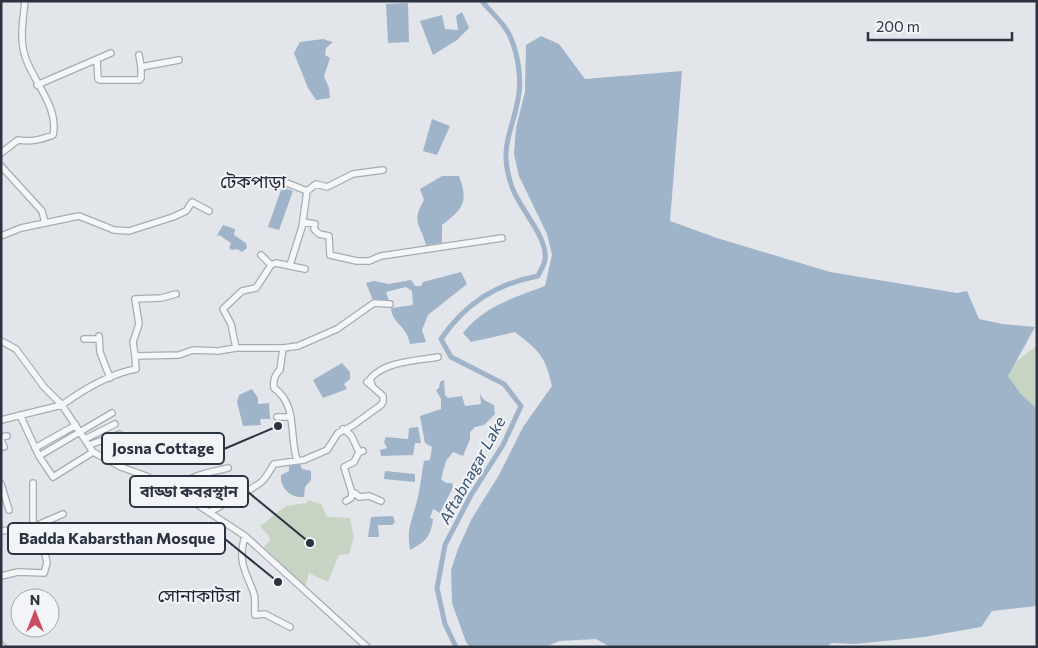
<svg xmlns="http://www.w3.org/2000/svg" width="1038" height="648" viewBox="0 0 1038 648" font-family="Commissioner,'Noto Sans Bengali',sans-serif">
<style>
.green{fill:#c7d4c4}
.water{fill:#9fb3c9}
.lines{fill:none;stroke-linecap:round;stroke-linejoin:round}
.canal{stroke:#9fb3c9;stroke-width:5}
.street-casing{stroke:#a7acb4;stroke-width:8}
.street{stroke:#f5f6f8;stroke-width:5.5}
.labels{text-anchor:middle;stroke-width:4;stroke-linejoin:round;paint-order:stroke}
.water-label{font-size:16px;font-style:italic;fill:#365174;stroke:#f2f4f7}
.quarter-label{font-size:18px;fill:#1d2432;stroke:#f2f4f7}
.leader{fill:none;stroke:#2b3341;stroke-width:2}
.callout-dot{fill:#2b3341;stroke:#f2f4f7;stroke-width:2}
.callout{fill:#f2f4f7;stroke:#2b3341;stroke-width:2}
.callout-label{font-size:16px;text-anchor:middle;font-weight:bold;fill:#2b3341}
</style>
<rect width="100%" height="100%" fill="#e2e5ea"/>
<path class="green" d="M1037,346V409L1021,394L1008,376L1016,361Z
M307,500L321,504L327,517L350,518L354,537L349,554L339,555L328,582L309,573L305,588L264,547L271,539L260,526L286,506L307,503Z"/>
<path class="water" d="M408,3L409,42L388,43L386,4Z
M462,12L469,28L457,40L433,55L420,21L442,15L445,29L458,30L456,16Z
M541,36L559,44L585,79L682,71L670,221L717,238L830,272L957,293L967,291L979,319L1002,324L1035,327L1008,376L1021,394L1037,409V606L992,611L981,627L924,637L855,644L832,643L826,647H610L596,639L559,641L546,647H470L466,642L452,603L451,570L458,549L471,520L499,475L523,427L552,386C545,355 539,351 515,332L471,342L463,333C484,306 514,298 545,286L552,255L547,234L519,176L514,154L516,128L525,92L526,45Z
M323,39L333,42L326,48L325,55L330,58L324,76L329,88L330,98L316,100L308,88L294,53L300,42Z
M432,119L450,126L437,155L423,151Z
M442,176H459C469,202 463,209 442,225V243L426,245C420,223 411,223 424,200L420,189Z
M282,187L293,191L279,230L268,227Z
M223,225L235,229L234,235L246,243L247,248L242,252L237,249L232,250L229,248L231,243L219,235L216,237Z
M461,272L467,284L428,315L422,330L426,342L410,344C407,325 392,324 391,308L413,305L412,291L406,287L386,292L390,304L374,303L366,283L374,281L389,284L411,280L415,286H421L423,282Z
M342,363L350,372V379L344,384L347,389L323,398L313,380Z
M444,380L445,395L448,398L462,396L465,406L481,404L480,394L484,400L494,405L495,414L484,425L475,427L470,432V439L463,456L453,452L446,461L441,479L446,483H452L453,487L440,513L433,509L430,518L433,519C431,537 425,542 410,550C407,531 410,526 415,508C420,493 421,476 424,461L430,460L432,447L425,443L420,416L441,409V399L436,390L439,388L440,382Z
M252,389L258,398V404L269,403L270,419H260L261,425L243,426L237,402L239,395Z
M418,427L421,443H415L413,455L381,456L380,450L387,448L384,442L386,437L408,439L409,428Z
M289,463L300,464L302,469L311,471V480L305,487L304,497C290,498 280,488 281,475L289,471Z
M385,471L415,474V482L384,479Z
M393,516L395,522L392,525H378L379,537H368L371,517Z"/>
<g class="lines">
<path class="canal" d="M456,647L445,624L437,588L445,545L471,495L503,445L521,406L504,384L451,357L441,339C465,304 495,284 538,276C540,271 545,264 545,259C548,237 519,208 512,187C497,145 514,131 519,93C521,77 518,56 512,41C506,24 492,14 482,1"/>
<defs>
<path id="street" d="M139,55L141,67
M97,59L98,79L100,80H139L141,78V67L179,60
M37,85L111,53
M1,153L18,140C31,142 40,140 53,135C59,108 35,84 26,59C19,41 23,20 25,1
M1,166L42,211L45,223
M287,183L307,191
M303,222L315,224L314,229L319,234L329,236L330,255L357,261H369L381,256L502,238
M1,236L21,228L79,216L114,230L129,231L173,217L186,211L192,202L209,211
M271,265L276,263L305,269
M290,265L302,227L307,191L316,184L327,187L353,174L383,170
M99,336L100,352L110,378
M84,339H99
M1,341L16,349L44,387L62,405C84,389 109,374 136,369L135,356L179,355L193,350L218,351L236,348L231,324L223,309L242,291L256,288L271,265L261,255
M236,348H283L280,370C274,375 273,381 274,388C298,405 289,436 297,460
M283,348L298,346L337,329L374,303L390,304
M135,356L133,342L139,324L135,299L161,298L176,294
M372,385L370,379C385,361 416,361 438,357
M20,415L39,456L53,477L93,452
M277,417H291
M1,420L62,405L93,452L121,467L146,476L195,503L245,536L367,647
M343,429L351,435L359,452L363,451
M1,437L7,436
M85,439L115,424
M1,440L4,447
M89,445L120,434
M35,448L76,425
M359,452L354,462L344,467L352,493H355L359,497L369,496L381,501
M39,456L112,413
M33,483V527L63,514
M1,484L9,510
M174,492C187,475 208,473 228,468
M346,501L351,498L352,493
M210,512C227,502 244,494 260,483C266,479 270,470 274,464L304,460L327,450L338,433L352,426L381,405L383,402V396L367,382
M1,531L33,527L43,545L47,563L44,573L18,572L1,576
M245,536C237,563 246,571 254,594C256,600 254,609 255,615L265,614L290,627
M1,645L3,647"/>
</defs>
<use href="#street" class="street-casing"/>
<use href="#street" class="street"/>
</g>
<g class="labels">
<g class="water-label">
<text transform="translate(472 470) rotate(-61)" y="6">Aftabnagar Lake</text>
</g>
<g class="quarter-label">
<text x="253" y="188">টেকপাড়া</text>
<text x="199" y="602">সোনাকাটরা</text>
</g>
</g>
<path class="leader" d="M278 426L224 449M310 543L248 492M278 582L225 539"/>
<g class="callout-dot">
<circle cx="278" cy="426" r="5"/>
<circle cx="310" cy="543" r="5"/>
<circle cx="278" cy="582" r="5"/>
</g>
<g class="callout">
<rect x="102" y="433" width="122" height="31" rx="5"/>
<rect x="130" y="476" width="118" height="31" rx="5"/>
<rect x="8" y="523" width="217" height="31" rx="5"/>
</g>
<g class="callout-label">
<text x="163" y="454">Josna Cottage</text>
<text x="189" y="497">বাড্ডা কবরস্থান</text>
<text x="117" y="544">Badda Kabarsthan Mosque</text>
</g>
<rect width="1038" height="648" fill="none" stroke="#2b3341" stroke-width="5"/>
<g transform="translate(35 613)"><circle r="24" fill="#f2f4f7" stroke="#a2a7ae"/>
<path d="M0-4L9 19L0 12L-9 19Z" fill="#ca4c5e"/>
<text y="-8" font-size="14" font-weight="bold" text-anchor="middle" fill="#2b3341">N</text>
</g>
<path d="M868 32v8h144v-8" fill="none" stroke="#2b3341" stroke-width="2.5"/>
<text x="876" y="32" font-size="15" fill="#2b3341" stroke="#f2f4f7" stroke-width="4" paint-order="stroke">200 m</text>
</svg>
